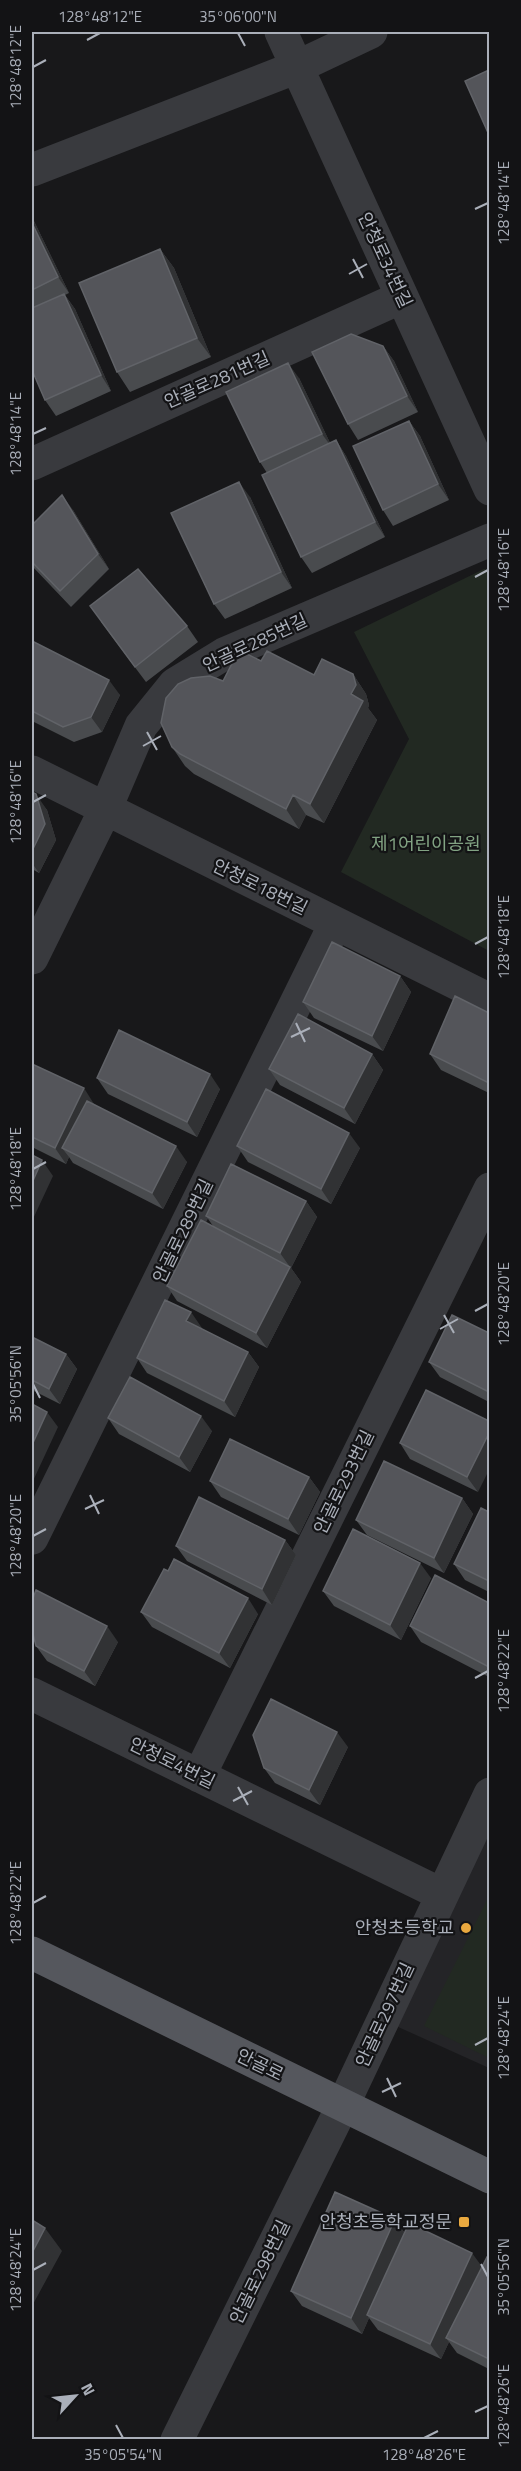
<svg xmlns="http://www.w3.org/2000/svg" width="521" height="2471" viewBox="0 0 521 2471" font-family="'Titillium Web','Noto Sans KR',sans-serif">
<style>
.built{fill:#242427}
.green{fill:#222922}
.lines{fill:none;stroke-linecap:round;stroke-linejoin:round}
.minor{stroke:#393a3e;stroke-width:33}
.major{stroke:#55575d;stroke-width:33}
.wall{fill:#494b4e}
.shaded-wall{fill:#313234}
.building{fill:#54555a;stroke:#616368;stroke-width:1.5}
.ticks{fill:none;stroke:#aaafb9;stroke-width:2}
.poi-dot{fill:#eaa93f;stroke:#131315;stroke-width:2}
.labels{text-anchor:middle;stroke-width:4.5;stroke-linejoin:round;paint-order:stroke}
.street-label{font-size:18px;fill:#aaafb9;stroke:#131315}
.park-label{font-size:18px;fill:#82a383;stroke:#131315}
.poi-label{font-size:18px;fill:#aaafb9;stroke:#131315;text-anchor:end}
.neatline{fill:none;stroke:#aaafb9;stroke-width:2}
.ticks-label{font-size:15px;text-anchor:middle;fill:#aaafb9}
</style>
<rect width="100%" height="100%" fill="#18181a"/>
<path class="built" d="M489,1830V2068L396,2026Z"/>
<path class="green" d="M484,569L490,571L489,951L341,872L409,739L354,632Z
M489,1896V2058L424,2026Z"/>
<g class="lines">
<path class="minor" d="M281,32L490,489
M32,170L297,67L371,32
M32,464L402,297
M32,772L490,1000
M32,958L105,810L141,726L175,684L224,654L490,540
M32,1538L335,924
M32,1694L441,1894
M199,1776L490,1189
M177,2440L343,2105L490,1794"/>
<path class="major" d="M32,1953L490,2177"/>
</g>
<path class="wall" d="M32,217L69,293L65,295L75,309L111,391L56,416L45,400L32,370Z
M160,249L174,268L211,357L130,392L117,372Z
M383,346L394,361L418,412L358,440L348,424Z
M299,378L330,443L336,440L346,456L385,537L312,573L301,557L267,473L260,462Z
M409,421L420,436L449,500L393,526L383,510Z
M250,497L292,588L225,619L214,604Z
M73,510L109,569L71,607L32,566V525Z
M101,622L187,626L198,642L146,682Z
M32,641L120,695L102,732L74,742L32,721Z
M261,661L314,675L353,674L366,694L369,705L368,708L377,720L324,823L306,815L299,829L194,774L185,766L172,747L223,681Z
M32,792L47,810L56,840L39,873L32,869Z
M400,976L411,992L383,1051L314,1018L303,1002Z
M489,1013V1093L441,1070L430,1054Z
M372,1054L383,1070L355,1124L280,1085L269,1069Z
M32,1064L94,1104L187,1162L163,1209L73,1163L69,1157L66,1164L32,1147Z
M97,1078L220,1089L197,1137L108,1094Z
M237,1146L360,1148L331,1204L248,1162Z
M306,1201L317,1217L291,1268L301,1282L267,1348L177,1301L167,1286L213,1226L206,1216Z
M202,1328L201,1329L248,1352L259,1367L235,1417L147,1373L137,1358Z
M489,1333V1402L440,1377L429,1362Z
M32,1337L66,1354L77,1369L60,1404L32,1390Z
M426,1390L478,1492L410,1459L400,1443Z
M108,1418L212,1431L190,1472L119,1434Z
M309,1477L320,1492L299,1535L221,1497L210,1481Z
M462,1498L473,1514L444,1573L367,1535L356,1520Z
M489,1512V1592L465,1580L454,1564Z
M285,1540L296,1555L272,1605L187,1561L176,1546Z
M431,1578L401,1640L334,1606L323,1591Z
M489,1603V1677L421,1642L410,1626Z
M141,1612L258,1614L230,1668L152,1627Z
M118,1642L95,1686L47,1661L36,1646Z
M348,1747L320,1805L275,1783L264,1768Z
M395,2219L404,2232L482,2267L489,2258V2369L457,2353L449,2342L441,2359L378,2330L369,2318L362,2334L302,2306L291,2291Z"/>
<path class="shaded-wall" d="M32,217L69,293L58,277L32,223Z
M160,249L174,268L211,357L197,338Z
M64,294L75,309L111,391L101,375Z
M383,346L394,361L418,412L407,396Z
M288,363L299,378L333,449L322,434Z
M409,421L420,436L449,500L438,484Z
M336,440L346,456L385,537L375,522Z
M239,482L250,497L292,588L281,572Z
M62,495L73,510L109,569L98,554Z
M353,674L366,694L369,705L368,708L377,720L324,823L310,804L351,694Z
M109,680L120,695L102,732L91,717Z
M36,794L47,810L56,840L39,873L32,863Z
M293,795L306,815L299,829L286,809Z
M400,976L411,992L383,1051L372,1036Z
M372,1054L383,1070L355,1124L344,1108Z
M210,1074L220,1089L197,1137L187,1122Z
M84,1088L94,1104L72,1152L62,1148L69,1157L66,1164L55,1148Z
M349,1133L360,1148L331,1204L321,1189Z
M176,1146L187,1162L163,1209L152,1193Z
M42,1160L53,1176L32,1221V1183Z
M306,1201L317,1217L291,1268L301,1282L267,1348L256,1333L290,1267L280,1253Z
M191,1312L202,1328L197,1337L186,1321Z
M248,1352L259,1367L235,1417L224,1401Z
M66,1354L77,1369L60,1404L49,1389Z
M47,1412L58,1427L32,1483V1445Z
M201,1416L212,1431L190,1472L179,1457Z
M489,1433V1470L478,1492L467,1477Z
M309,1477L320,1492L299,1535L288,1519Z
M462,1498L473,1514L444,1573L434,1558Z
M285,1540L296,1555L272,1605L262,1589Z
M420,1563L431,1578L401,1640L390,1625Z
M248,1598L258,1614L230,1668L219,1653Z
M107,1626L118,1642L95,1686L84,1671Z
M337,1732L348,1747L320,1805L309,1790Z
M395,2219L406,2235L367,2315L369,2318L362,2334L351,2318Z
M45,2228L62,2251L32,2306V2253Z
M472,2253L483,2268L446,2338L449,2342L441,2359L430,2344Z"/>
<path class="building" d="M489,70V135L465,81Z
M32,223L58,277L32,290Z
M160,249L197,338L117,372L79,283Z
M64,294L101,375L45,400L32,370V308Z
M351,334L383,346L407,396L348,424L312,352Z
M288,363L322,434L260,462L226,392Z
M409,421L438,484L383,510L353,446Z
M336,440L375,522L301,557L262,475Z
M239,482L281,572L214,604L171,513Z
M62,495L98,554L60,591L32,562V525Z
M138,569L187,626L135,667L90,606Z
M32,641L109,680L91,717L63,727L32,711Z
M239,650L261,661L267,651L314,675L322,659L353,674L356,685L351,694L363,701L310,804L293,795L286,809L180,754L172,747L161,723L166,698L178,684L191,678L210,676L223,681Z
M32,792L36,794L45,824L32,851Z
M332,942L400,976L372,1036L303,1002Z
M455,996L489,1013V1083L430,1054Z
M298,1014L372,1054L344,1108L269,1069Z
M119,1030L210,1074L187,1122L97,1078Z
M32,1064L84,1088L55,1148L32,1137Z
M266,1089L349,1133L321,1189L237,1146Z
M87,1101L176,1146L152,1193L62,1148Z
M32,1155L42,1160L32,1183Z
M231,1164L306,1201L280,1253L206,1216Z
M201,1220L290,1267L256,1333L167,1286Z
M165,1300L191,1312L186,1321L248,1352L224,1401L137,1358Z
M452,1315L489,1333V1392L429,1362Z
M32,1337L66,1354L49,1389L32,1380Z
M130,1377L201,1416L179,1457L108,1418Z
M426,1390L489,1421V1433L467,1477L400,1443Z
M32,1404L47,1412L32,1445Z
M230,1439L309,1477L288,1519L210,1481Z
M384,1461L462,1498L434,1558L356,1520Z
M199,1497L285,1540L262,1589L176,1546Z
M481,1508L489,1512V1581L454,1564Z
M353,1529L420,1563L390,1625L323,1591Z
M174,1559L248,1598L219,1653L141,1612L164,1569L168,1571Z
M435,1575L489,1603V1667L410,1626Z
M36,1590L107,1626L84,1671L36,1646L32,1630V1601Z
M271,1699L337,1732L309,1790L264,1768L253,1735Z
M335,2192L395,2219L351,2318L291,2291Z
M32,2220L45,2228L32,2253Z
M409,2223L472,2253L430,2344L367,2315Z
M487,2257L489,2258V2359L446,2338Z"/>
<path class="ticks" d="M238,33L245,46M87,40L100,33M33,67L46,60M475,209L488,203M353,259L363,278M349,274L367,264M33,434L46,428M475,577L488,570M147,732L157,750M143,746L161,736M33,802L46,795M475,944L488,937M296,1023L305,1042M291,1037L310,1028M33,1169L46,1162M475,1311L488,1304M444,1315L454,1333M440,1329L458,1319M33,1384L40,1398M90,1495L99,1514M85,1509L104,1500M33,1536L46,1529M475,1678L488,1671M238,1787L248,1805M233,1801L252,1791M33,1903L46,1896M475,2045L488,2038M387,2078L396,2097M382,2092L401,2083M481,2264L488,2277M33,2270L46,2263M475,2412L488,2406M116,2425L123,2438M424,2438L438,2431"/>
<g class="poi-dot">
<circle cx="466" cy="1928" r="6"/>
<rect x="458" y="2216" width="12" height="12" rx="3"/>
</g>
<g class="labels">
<g class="street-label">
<text transform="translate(385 260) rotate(65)" y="6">안청로34번길</text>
<text transform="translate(217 380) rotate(-24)" y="6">안골로281번길</text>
<text transform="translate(255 643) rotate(-25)" y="6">안골로285번길</text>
<text transform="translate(260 887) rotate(26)" y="6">안청로18번길</text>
<text transform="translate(183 1231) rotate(-64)" y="6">안골로289번길</text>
<text transform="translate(344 1482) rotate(-64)" y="6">안골로293번길</text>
<text transform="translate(172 1763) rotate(26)" y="6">안청로4번길</text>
<text transform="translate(385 2015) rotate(-65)" y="6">안골로297번길</text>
<text transform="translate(260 2065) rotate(26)" y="6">안골로</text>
<text transform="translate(260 2272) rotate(-64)" y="6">안골로298번길</text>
</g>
<g class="park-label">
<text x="426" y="850">제1어린이공원</text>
</g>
<g class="poi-label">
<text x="454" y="1934">안청초등학교</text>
<text x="452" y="2228">안청초등학교정문</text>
</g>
</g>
<rect width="521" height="2471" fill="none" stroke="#131315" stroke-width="66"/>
<g transform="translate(75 2396) rotate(63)" stroke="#131315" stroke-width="4.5" paint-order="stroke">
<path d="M0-4.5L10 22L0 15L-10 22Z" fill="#aaafb9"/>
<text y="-9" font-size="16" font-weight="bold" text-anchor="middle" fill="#aaafb9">N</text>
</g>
<rect x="33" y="33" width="455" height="2405" class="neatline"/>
<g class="ticks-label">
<text x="100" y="22">128°48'12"E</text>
<text x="238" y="22">35°06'00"N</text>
<text transform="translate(16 67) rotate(-90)" y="5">128°48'12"E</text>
<text transform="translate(504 203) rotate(-90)" y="5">128°48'14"E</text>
<text transform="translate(16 434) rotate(-90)" y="5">128°48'14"E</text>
<text transform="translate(504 570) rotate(-90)" y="5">128°48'16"E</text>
<text transform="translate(16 802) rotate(-90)" y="5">128°48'16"E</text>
<text transform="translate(504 937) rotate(-90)" y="5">128°48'18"E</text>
<text transform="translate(16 1169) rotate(-90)" y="5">128°48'18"E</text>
<text transform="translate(504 1304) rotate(-90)" y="5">128°48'20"E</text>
<text transform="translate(16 1384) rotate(-90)" y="5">35°05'56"N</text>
<text transform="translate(16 1536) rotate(-90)" y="5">128°48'20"E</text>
<text transform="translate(504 1671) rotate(-90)" y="5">128°48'22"E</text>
<text transform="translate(16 1903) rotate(-90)" y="5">128°48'22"E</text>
<text transform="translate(504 2038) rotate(-90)" y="5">128°48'24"E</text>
<text transform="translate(16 2270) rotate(-90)" y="5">128°48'24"E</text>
<text transform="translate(504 2277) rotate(-90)" y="5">35°05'56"N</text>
<text transform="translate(504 2406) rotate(-90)" y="5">128°48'26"E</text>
<text x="123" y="2460">35°05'54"N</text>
<text x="424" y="2460">128°48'26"E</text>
</g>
</svg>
